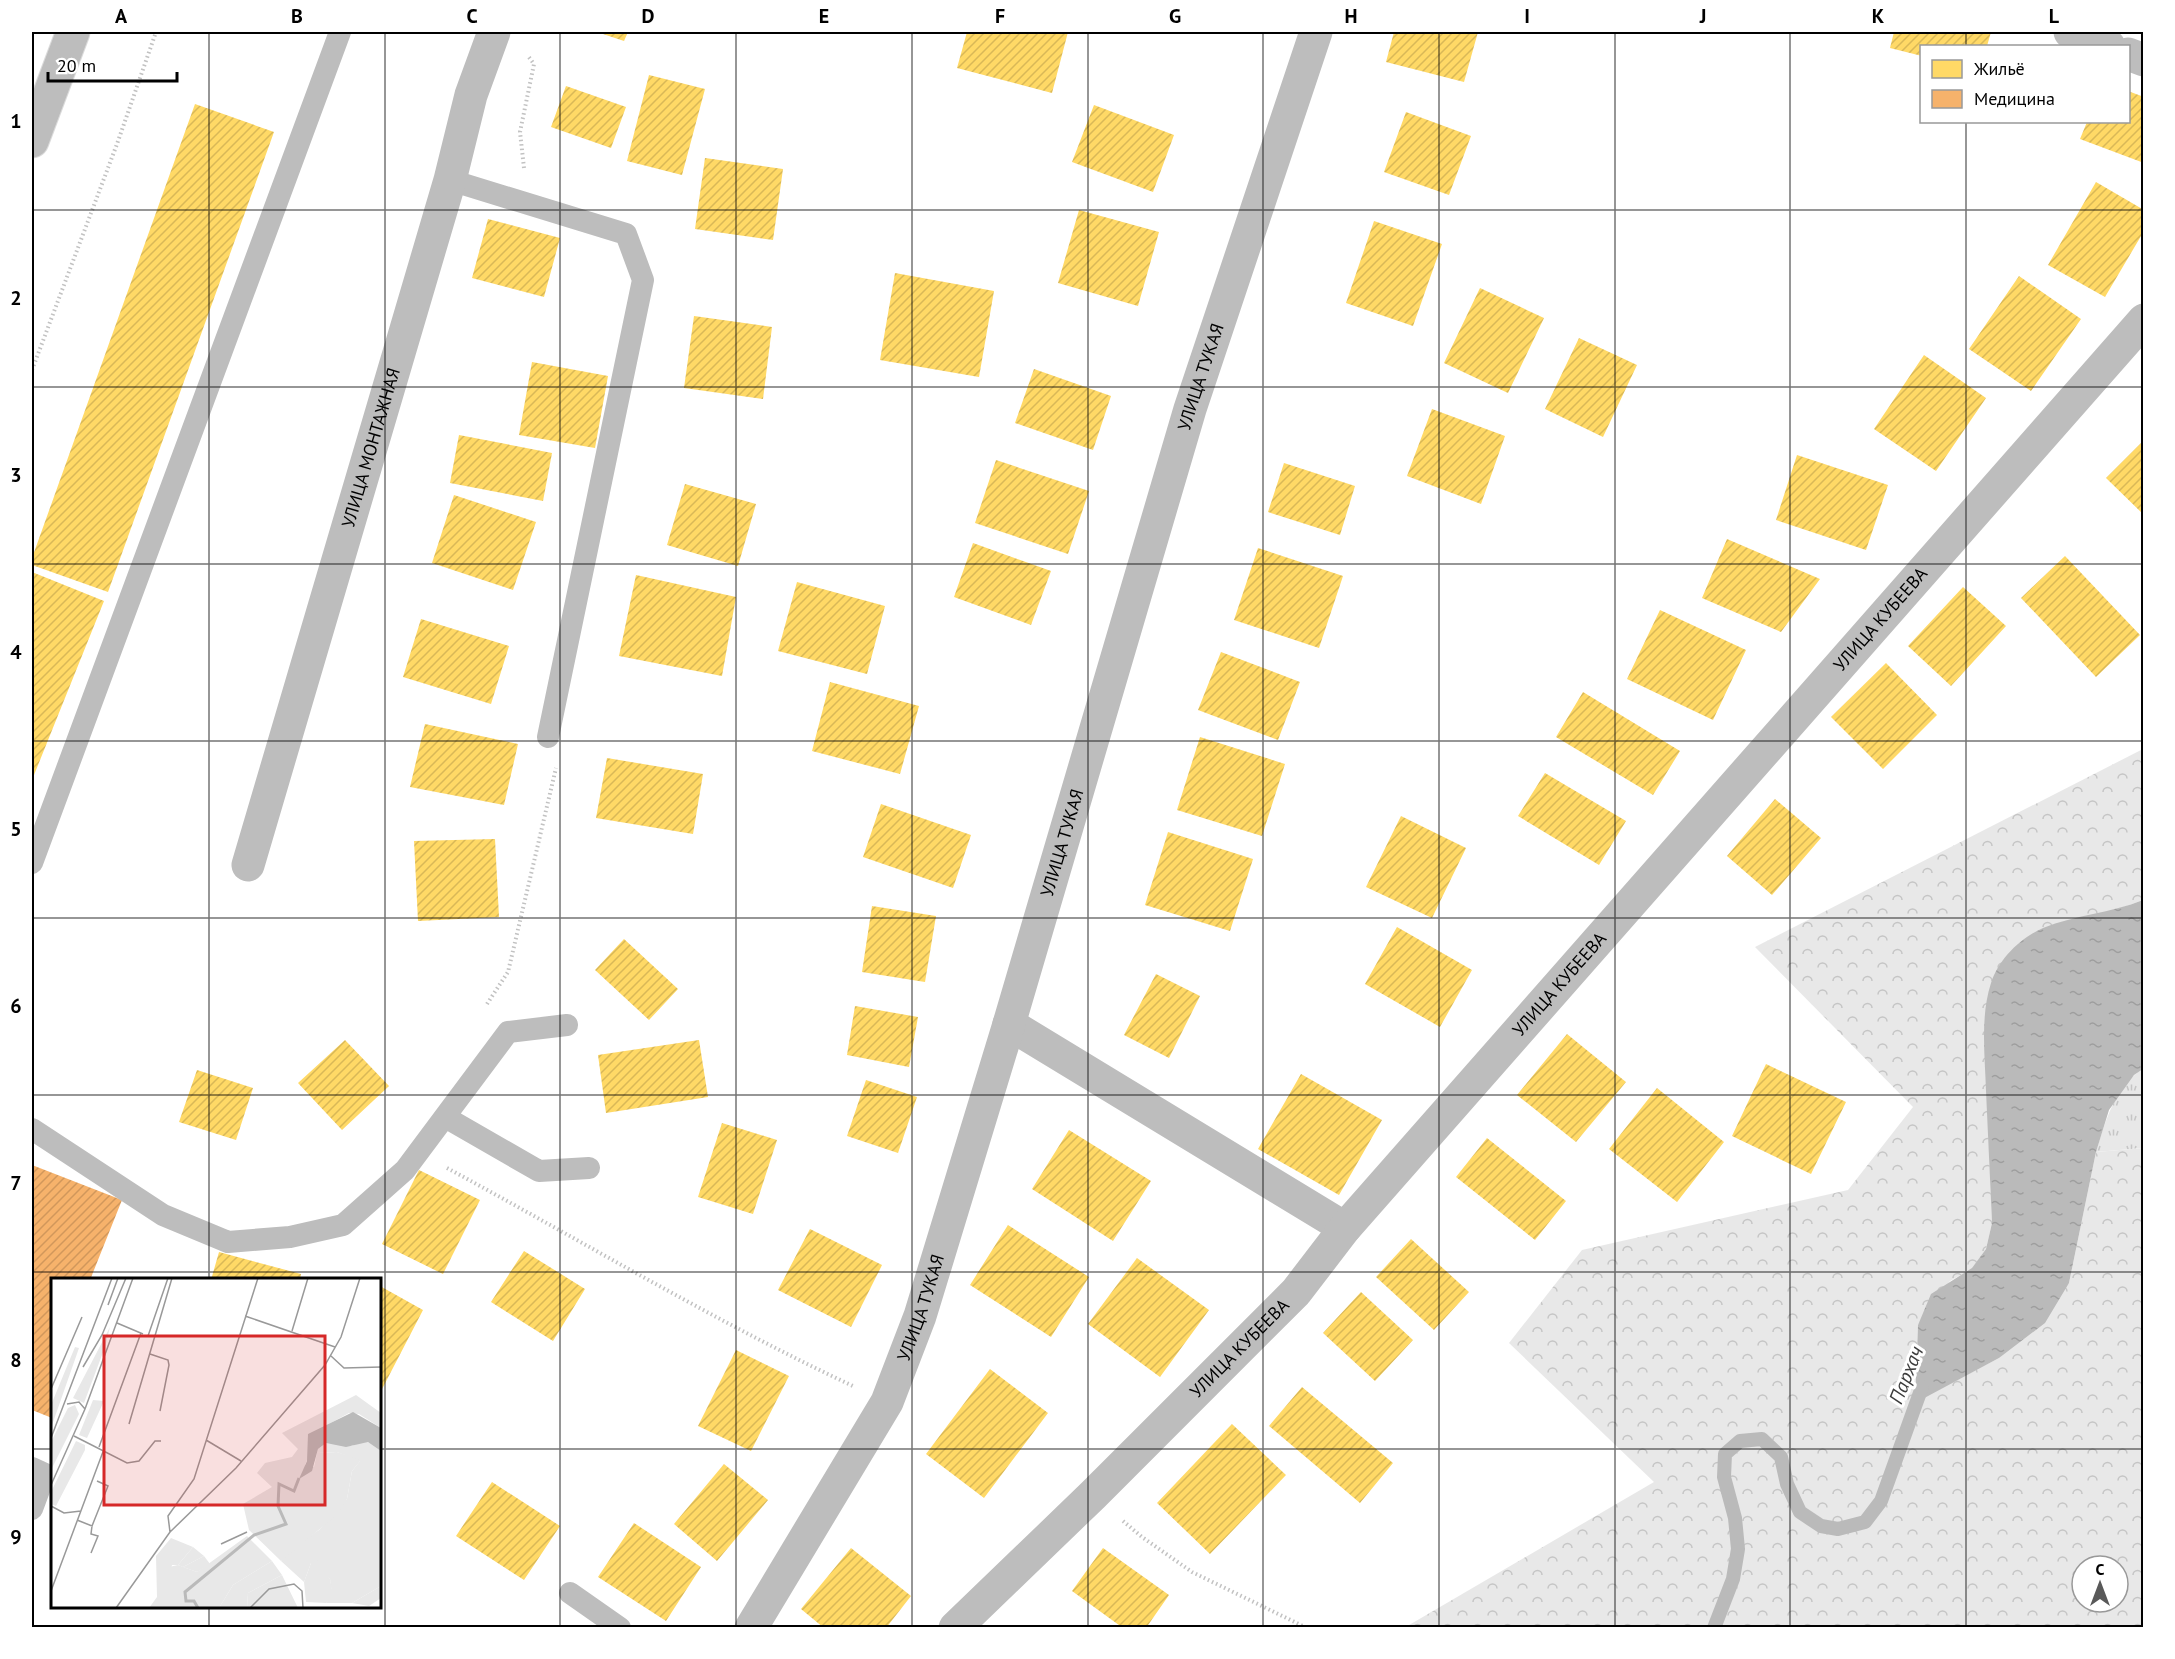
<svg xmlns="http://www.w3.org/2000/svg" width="2175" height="1659" viewBox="0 0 2175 1659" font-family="'PT Sans',sans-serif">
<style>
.grass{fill:url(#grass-tufts)}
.forest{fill:url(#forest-crowns);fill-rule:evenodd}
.water{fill:url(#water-ripples)}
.homes{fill:url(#homes-hatch)}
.health{fill:url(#health-hatch)}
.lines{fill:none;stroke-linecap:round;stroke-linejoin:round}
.stream{stroke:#bababa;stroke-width:14}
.primary-casing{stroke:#dbdbdb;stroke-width:35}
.path{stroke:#c2c2c2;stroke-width:4;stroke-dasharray:1.5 3;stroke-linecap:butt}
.lane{stroke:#bdbdbd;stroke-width:22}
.street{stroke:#bdbdbd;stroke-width:33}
.primary{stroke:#bdbdbd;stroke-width:33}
.grid{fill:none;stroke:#000;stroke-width:1.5;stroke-opacity:0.55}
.labels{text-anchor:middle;stroke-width:6;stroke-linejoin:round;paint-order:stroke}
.street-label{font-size:18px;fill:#000;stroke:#fff}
.water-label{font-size:20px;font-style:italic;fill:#3d3d3d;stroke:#fff}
.inset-river{fill:none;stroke:#bababa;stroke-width:3}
.inset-road{fill:none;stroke:#999;stroke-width:1.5}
.view{fill:#d62828;fill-opacity:0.15;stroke:#d62828;stroke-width:3}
.inset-edge{fill:none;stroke:#000;stroke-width:3}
.neatline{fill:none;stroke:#000;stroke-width:2}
.grid-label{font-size:20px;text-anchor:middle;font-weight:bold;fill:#000}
</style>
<defs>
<pattern id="grass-tufts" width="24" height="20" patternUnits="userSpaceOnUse" patternTransform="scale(1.5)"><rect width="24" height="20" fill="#e8e8e8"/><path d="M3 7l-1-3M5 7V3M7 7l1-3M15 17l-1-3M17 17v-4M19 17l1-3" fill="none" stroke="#c5c5c5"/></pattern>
<pattern id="forest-crowns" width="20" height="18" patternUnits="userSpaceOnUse" patternTransform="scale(1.5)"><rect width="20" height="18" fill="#e8e8e8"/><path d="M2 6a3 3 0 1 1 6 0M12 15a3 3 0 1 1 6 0" fill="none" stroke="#c5c5c5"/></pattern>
<pattern id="water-ripples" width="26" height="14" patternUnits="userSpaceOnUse" patternTransform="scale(1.5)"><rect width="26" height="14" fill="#bababa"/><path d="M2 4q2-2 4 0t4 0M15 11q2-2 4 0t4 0" fill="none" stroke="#9e9e9e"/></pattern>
<pattern id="homes-hatch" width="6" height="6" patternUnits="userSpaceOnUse" patternTransform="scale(1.5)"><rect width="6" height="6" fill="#ffd966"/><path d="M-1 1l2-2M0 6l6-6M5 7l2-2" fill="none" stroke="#d9b857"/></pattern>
<pattern id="health-hatch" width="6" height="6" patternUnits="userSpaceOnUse" patternTransform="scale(1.5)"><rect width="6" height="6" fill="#f6b26b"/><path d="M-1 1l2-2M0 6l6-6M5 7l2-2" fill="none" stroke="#d1975b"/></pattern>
</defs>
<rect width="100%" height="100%" fill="#fff"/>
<path class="grass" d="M2143,1069V1148L2096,1152C2105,1123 2115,1085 2143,1069Z"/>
<path class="forest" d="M2143,749V900C2111,913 2076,918 2042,929L1985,1047L1992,1223L1986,1249L1972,1269L1950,1281L1918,1325L1915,1402L1999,1358L2069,1283L2096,1152L2143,1148V1627L1404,1628L1654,1482L1509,1343L1582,1250L1848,1190L1913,1107L1755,947ZM2082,1566H2118V1602H2082Z"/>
<path class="water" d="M2143,900V1069L2134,1075L2109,1110L2096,1152L2069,1283L2045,1323L1999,1358L1915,1403L1918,1325L1931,1294L1972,1268L1986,1249L1992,1223C1990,1179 1988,1135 1986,1091C1985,1056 1980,1017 1991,983C1999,959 2020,938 2043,928C2075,915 2111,913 2143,900Z"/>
<path class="homes" d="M597,32H628L624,41Z
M967,32H1068L1052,93L957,68Z
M1394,32H1478L1464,82L1386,62Z
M1894,32H1991L1987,46H1922V56L1890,48Z
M649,75L705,89L682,175L627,161Z
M566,86L626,107L611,148L551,127Z
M2128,91L2144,97V163L2080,139L2087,122H2128Z
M195,104L274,132L108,592L32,565V558Z
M1094,105L1174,135L1153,192L1072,162Z
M1406,112L1471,136L1449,195L1384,172Z
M705,158L783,169L773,240L695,229Z
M2096,182L2144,210V231L2105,297L2048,265Z
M1079,210L1159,232L1138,306L1058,283Z
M488,219L560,238L544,297L472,278Z
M1374,221L1442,244L1413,326L1346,303Z
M895,273L994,291L979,377L880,360Z
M2019,276L2081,319L2031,391L1969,349Z
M1480,288L1544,318L1508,393L1444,363Z
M694,316L772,327L763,399L684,388Z
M1579,338L1637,365L1603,437L1545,409Z
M1924,355L1986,398L1936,471L1874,429Z
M532,362L608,376L595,448L519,435Z
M1034,369L1111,396L1093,450L1015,423Z
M1432,409L1505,436L1481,504L1407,476Z
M459,435L552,453L543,501L450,483Z
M2144,440V515L2106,478Z
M1797,455L1888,485L1866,550L1776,520Z
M996,460L1089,491L1068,554L975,523Z
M1284,463L1355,486L1340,535L1268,512Z
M685,484L756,504L738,566L667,545Z
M454,495L536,522L513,590L432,563Z
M1727,539L1820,579L1781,632L1702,598Z
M973,543L1051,571L1031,625L954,597Z
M1258,548L1343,576L1319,648L1234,620Z
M2065,556L2140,635L2096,677L2021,598Z
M32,572L104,601L32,780Z
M636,575L736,597L722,676L619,656Z
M797,582L885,606L867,674L778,651Z
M1963,587L2006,626L1951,686L1908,646Z
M1660,610L1746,650L1713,720L1627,679Z
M421,619L509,646L491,704L403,677Z
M1221,652L1300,682L1278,740L1198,710Z
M1886,663L1937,715L1883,769L1831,717Z
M830,682L919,706L900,774L812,751Z
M1583,692L1680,751L1653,795L1556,737Z
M425,724L518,744L504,805L410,787Z
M1200,737L1285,764L1262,836L1177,810Z
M607,758L703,774L693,834L596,818Z
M1545,773L1626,821L1599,865L1518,816Z
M1775,799L1821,838L1772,895L1727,856Z
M881,804L971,835L953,888L863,857Z
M1401,816L1466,848L1432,918L1366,887Z
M1168,832L1253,859L1230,931L1145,905Z
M495,839L499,917L418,921L414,841Z
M872,906L936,916L925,982L862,972Z
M1397,927L1472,970L1440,1027L1365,984Z
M624,939L678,989L649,1020L595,970Z
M1156,974L1200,996L1169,1058L1124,1035Z
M855,1006L918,1017L909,1067L847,1055Z
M1567,1034L1626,1082L1576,1142L1517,1095Z
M345,1040L389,1086L342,1130L298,1083Z
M699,1040L708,1097L606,1113L598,1055Z
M1766,1064L1846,1102L1811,1174L1732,1136Z
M197,1070L253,1088L236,1140L179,1122Z
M1301,1074L1382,1120L1339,1195L1258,1149Z
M866,1080L917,1097L898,1153L847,1136Z
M1657,1088L1724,1142L1677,1202L1609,1149Z
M722,1123L777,1140L753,1214L698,1197Z
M1069,1130L1151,1181L1113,1241L1032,1189Z
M1487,1138L1566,1201L1535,1240L1456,1177Z
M419,1170L480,1200L443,1274L382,1244Z
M1008,1225L1089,1277L1051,1337L970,1285Z
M810,1229L882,1265L851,1327L778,1290Z
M1411,1239L1469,1292L1434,1330L1376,1277Z
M524,1251L585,1289L553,1341L491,1302Z
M219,1252L301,1274L300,1280H211Z
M1137,1258L1209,1310L1160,1377L1088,1324Z
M380,1286L423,1310L380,1393Z
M1361,1292L1413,1340L1375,1381L1323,1333Z
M736,1350L789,1376L751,1451L698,1426Z
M990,1369L1048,1413L984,1498L926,1454Z
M1302,1387L1393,1463L1360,1503L1269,1426Z
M1232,1424L1286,1475L1210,1554L1157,1503Z
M724,1464L768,1500L717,1561L674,1524Z
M492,1482L560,1526L524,1580L456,1536Z
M634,1523L701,1567L666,1621L598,1577Z
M851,1548L911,1596L886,1628H824L801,1609Z
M1103,1548L1169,1595L1146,1628H1123L1072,1591Z"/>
<path class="health" d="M32,1165L122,1200L90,1280H52V1418L32,1410Z"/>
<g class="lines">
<path class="stream" d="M1714,1628L1733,1579L1738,1549L1735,1518L1724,1477L1725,1454L1740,1441L1762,1439L1781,1457L1787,1484L1800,1512L1821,1526L1838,1529L1865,1522L1881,1501L1922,1387"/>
<defs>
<path id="primary" d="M32,141L73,32"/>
</defs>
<use href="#primary" class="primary-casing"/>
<path class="path" d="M524,168L520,132L534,64L528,56
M32,370L117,144L156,32
M487,1004L508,972L556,768
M447,1168C582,1241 714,1321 853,1386
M1123,1521L1142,1537L1192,1572L1307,1628"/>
<path class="lane" d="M450,180L626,234L643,280L548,737
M32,863L340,32
M445,1117L539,1171L589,1168
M32,1129L163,1215L228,1242L290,1237L343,1225L405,1170L508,1032L567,1025
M32,1468L45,1474L32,1509
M570,1593L620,1628"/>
<g class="street">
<path d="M2070,32L2109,46"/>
<path d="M2128,54L2144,60"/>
<path id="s1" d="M248,865L450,180L471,95L494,32"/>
<path d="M1009,1024L1345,1228"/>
<path id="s2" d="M751,1628L887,1402L920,1316L1009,1024L1190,409L1316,32"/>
<path id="s3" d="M955,1628L1093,1495L1296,1292L1345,1228L2144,320"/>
</g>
<use href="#primary" class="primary"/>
</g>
<path class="grid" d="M209,32V1280M385,32V1628M560,32V1628M736,32V1628M912,32V1628M1088,32V1628M1263,32V1628M1439,32V1628M1615,32V1628M1790,32V1628M1966,32V46M1966,122V1628M32,210H2144M32,387H2144M32,564H2144M32,741H2144M32,918H2144M32,1095H2144M32,1272H2144M32,1449H52M380,1449H2144M209,1606V1628"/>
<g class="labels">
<g class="street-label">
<text dy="6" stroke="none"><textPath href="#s2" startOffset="1336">УЛИЦА ТУКАЯ</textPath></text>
<text dy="6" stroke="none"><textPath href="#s1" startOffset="435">УЛИЦА МОНТАЖНАЯ</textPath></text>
<text dy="6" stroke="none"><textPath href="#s3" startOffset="1370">УЛИЦА КУБЕЕВА</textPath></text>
<text dy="6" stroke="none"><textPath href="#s2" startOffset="850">УЛИЦА ТУКАЯ</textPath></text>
<text dy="6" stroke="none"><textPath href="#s3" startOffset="884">УЛИЦА КУБЕЕВА</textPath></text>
<text dy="6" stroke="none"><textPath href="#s2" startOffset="364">УЛИЦА ТУКАЯ</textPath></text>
<text dy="6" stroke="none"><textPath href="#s3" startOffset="399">УЛИЦА КУБЕЕВА</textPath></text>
</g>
<g class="water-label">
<text transform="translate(1906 1375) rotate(-68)" y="7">Пархач</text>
</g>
</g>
<g transform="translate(51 1278)">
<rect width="330" height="330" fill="#fff"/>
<path d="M24,69L28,70L0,150V127ZM311,163L321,165L330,173V308L301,325H275L281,316L279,301L260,285L253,304L230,283L239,271L268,252L296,221L301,193L309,183L286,174L266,175L267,171L275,165L301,168ZM142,269L153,278L132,289L127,287ZM221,283L231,297L197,315L196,330H168L182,307Z" fill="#e8e8e8"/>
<path d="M59,49L54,69L33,125L22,120ZM305,117L330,135V150L308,136L298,135L269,151L254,187L263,189L266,175L286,174L310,182L301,193L296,221L287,236L230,283L198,252L192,226L221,209L206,195L214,185L241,179L247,171L231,155ZM42,122L53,123L36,160L28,157ZM24,127L28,136L0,192V164L17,130ZM25,163L34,167V172L5,228L0,226V214ZM120,260L142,269L127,287H121L111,330H98L106,319L105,278ZM153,278L159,286L146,294L132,289ZM267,282L279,301L282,317L275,325L255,324L253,304L260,285ZM231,297L247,330H196L197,315ZM330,308V320L318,328L301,325Z" fill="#e8e8e8"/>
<path d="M196,258L221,283L182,307L168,330H111L112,296L118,289L127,287L146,294Z" fill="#e8e8e8"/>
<path d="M302,134L330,150V173L317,164L295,169L275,165L267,171L261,193L248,201L256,183L257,156Z" fill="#bababa"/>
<path class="inset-river" d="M147,330L143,323H135L134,314L203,257L235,246L227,228L228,206L243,213L248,200"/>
<path class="inset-road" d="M57,27L67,0M194,38L284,69M66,45L92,56M241,53L257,0M97,58L117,0M99,76L117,82L118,87L109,133M280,78L293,90L330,89M32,89L51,57L75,0M0,111L31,39M16,126L28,124L34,131M78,146L121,0M23,158L76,185L88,183L104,163H110M0,160L61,0M155,162L190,183M48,169L90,55M0,207L34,131L82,0M0,228L13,235L30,233M26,242L41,248L57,208L46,203M119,254L185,190L274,87L290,59L309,0M170,266L196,254M40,275L47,258L40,256L41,248M0,313L53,171M65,330L119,254L117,238L143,201L207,0M199,330L218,311L243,306L251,313L252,330"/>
<path class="view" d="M53,58H274V227H53Z"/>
<rect width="330" height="330" class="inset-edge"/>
</g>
<rect width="2175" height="1659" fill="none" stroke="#ffffff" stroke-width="66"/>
<rect x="1920" y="45" width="210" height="78" fill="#ffffff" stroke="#999999" stroke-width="1.5"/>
<rect x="1932" y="60" width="30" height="18" fill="#ffd966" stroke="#999999" stroke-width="1.5"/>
<text x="1974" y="75" font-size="18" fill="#000000">Жильё</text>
<rect x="1932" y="90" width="30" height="18" fill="#f6b26b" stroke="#999999" stroke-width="1.5"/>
<text x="1974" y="105" font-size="18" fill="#000000">Медицина</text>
<g transform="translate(2100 1584)"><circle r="28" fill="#ffffff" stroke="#999999" stroke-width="1.5"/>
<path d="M0-4.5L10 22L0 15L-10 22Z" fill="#595959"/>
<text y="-9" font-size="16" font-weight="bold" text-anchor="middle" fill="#000000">С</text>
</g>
<path d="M48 72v9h129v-9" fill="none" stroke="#000000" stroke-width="3"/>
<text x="57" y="72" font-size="18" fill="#000000" stroke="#ffffff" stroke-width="4.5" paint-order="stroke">20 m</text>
<rect x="33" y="33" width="2109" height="1593" class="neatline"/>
<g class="grid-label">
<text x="121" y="23">A</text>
<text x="297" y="23">B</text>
<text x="472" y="23">C</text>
<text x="648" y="23">D</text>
<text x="824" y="23">E</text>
<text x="1000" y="23">F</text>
<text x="1175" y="23">G</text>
<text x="1351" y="23">H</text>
<text x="1527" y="23">I</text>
<text x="1703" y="23">J</text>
<text x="1878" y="23">K</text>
<text x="2054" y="23">L</text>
<text x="16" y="128">1</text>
<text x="16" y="305">2</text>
<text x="16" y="482">3</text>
<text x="16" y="659">4</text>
<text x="16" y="836">5</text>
<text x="16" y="1013">6</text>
<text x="16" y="1190">7</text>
<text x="16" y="1367">8</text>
<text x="16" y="1544">9</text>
</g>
</svg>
